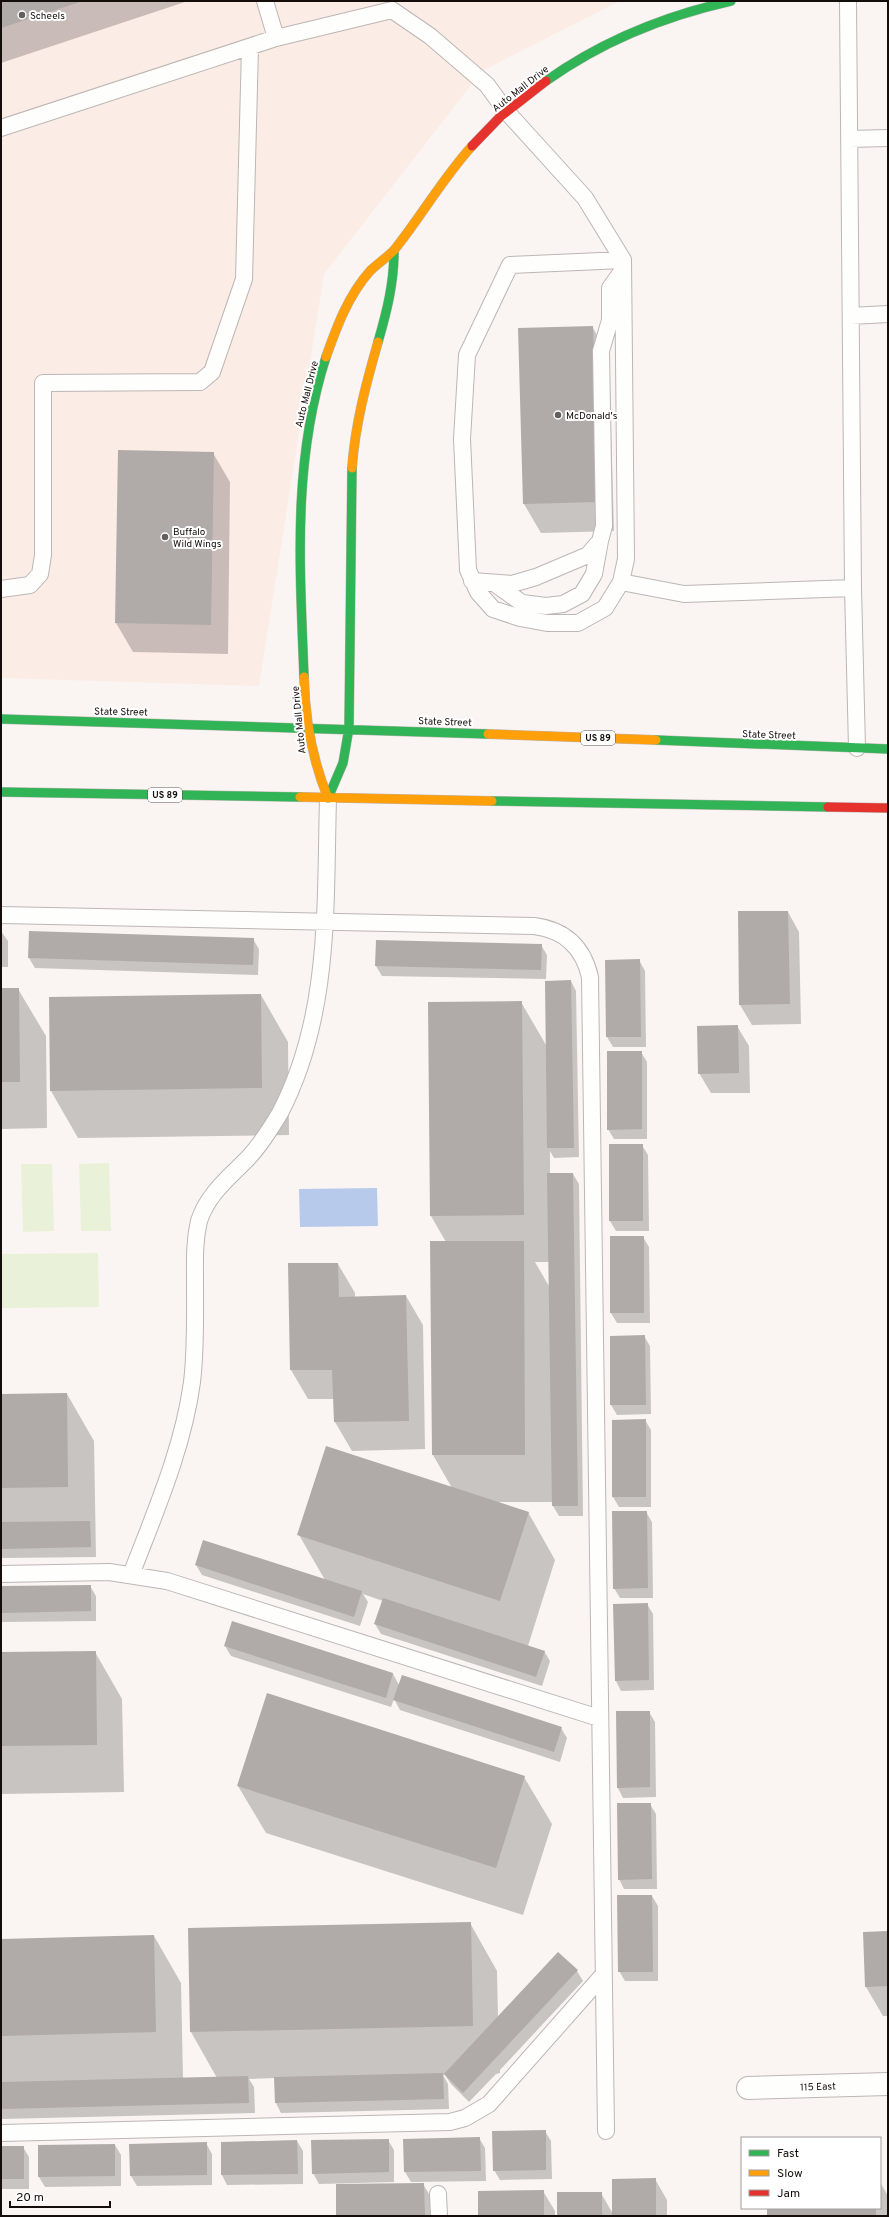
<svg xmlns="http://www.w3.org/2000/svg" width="889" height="2217" viewBox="0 0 889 2217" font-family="Overpass,sans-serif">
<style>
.built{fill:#fcece6}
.green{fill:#e9f2d9}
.water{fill:#b8caeb}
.shadow{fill:#0003;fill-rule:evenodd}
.building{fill:#b0aaa8}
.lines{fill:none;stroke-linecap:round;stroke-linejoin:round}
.lane-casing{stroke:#bcb6b4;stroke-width:18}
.street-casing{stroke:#bcb6b4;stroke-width:24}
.fast-casing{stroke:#bcb6b4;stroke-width:10}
.slow-casing{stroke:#bcb6b4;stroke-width:10}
.jam-casing{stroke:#bcb6b4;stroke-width:10}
.lane{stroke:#fefefd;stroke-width:16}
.street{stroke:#fefefd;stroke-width:22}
.fast{stroke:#30b455;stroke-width:9}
.slow{stroke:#ff9f0a;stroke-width:9}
.jam{stroke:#e5322d;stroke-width:9}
.poi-dot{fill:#645e5c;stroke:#fff;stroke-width:1.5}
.labels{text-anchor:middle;stroke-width:4;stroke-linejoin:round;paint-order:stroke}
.shield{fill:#fff;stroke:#5a5654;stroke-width:1}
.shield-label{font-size:9px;font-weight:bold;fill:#140d0a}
.poi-label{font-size:10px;fill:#140d0a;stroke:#fff;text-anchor:start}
.street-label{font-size:10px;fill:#140d0a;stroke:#fff}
</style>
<rect width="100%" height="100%" fill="#faf5f3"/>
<path class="built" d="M1,1H620L482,71L324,274L259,686L1,678Z"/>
<path class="green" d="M109,1163L111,1231H81L79,1164Z
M21,1164H52L54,1231L23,1232Z
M98,1253L99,1307L1,1308V1254Z"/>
<path class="water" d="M377,1188L378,1226L300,1227L299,1189Z"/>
<path class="shadow" d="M1,1H188L1,63Z
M593,328L609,357L614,531L541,533L524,504Z
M213,453L230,482L228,654L133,652L116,623Z
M788,912L799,932L801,1024L752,1025L740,1005Z
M1,931L8,941V967H1Z
M253,939L259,949L258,975L35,968L29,958Z
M541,945L547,955L546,979L382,976L376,966Z
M639,960L645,971L646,1047H613L607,1037L606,961Z
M571,981L576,991L579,1157L554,1158L550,1151V1174H573L579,1184L583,1516H559L553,1506V1502H497L528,1512L555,1560L528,1646L544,1651L550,1661L542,1686L381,1634L375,1624L383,1601L363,1594L368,1602L360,1626L202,1575L196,1565L325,1580L299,1535L452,1488L433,1455L446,1242L431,1216L521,1002L546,1045ZM535,1262H550V1288Z
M1,989H18L46,1036L47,1128L1,1129Z
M261,995L288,1042L289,1135L78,1138L51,1091Z
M737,1026L749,1046L750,1093H711L699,1073Z
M641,1052L647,1062V1139H614L608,1129Z
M642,1145L648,1155L649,1231H616L610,1221Z
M611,1237H643L649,1247L650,1323H617L611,1313Z
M289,1264H338L355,1293V1298L406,1296L423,1325L425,1449L352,1451L335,1422L334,1399H308L291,1370Z
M644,1336L650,1346L651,1414L617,1415L611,1405Z
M67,1394L94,1441L96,1557L1,1558V1395Z
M645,1420L651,1430V1507H619L613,1497Z
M646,1512L652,1522L653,1598H620L614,1588Z
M90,1586L96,1596V1621L1,1622V1587Z
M647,1604L653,1614L654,1690L621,1691L616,1681Z
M225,1646L393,1674L399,1685L561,1728L567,1738L560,1762L400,1710L394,1699L391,1707L231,1656Z
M95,1652L122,1699L124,1792L1,1794V1653Z
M649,1712L655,1722L656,1797L623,1798L618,1788Z
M524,1777L552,1824L523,1915L266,1833L238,1786Z
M650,1804L656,1814L657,1889H624L619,1879Z
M652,1896L658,1906V1981H625L619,1971Z
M470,1923L497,1971L498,2017L558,1953L577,1971L583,1981L500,2070V2073L496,2074L469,2102L451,2084L445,2075H443L448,2084L449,2109L281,2113L276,2103L275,2078L249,2079L254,2087L255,2113L1,2119V1940L154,1936L181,1983L183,2079L217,2078L191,2032L189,1929Z
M888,1932V2016H883L866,1987L864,1933Z
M545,2131L551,2141L552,2179L500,2180L494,2170Z
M479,2138L485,2148L486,2181L411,2182L405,2172Z
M388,2140L394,2150V2182L319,2184L313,2173Z
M297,2141L303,2151V2184L227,2185L222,2175V2143Z
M206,2143L212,2154V2185L137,2186L131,2176L130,2145Z
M115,2145L121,2155V2186L45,2187L39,2177Z
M1,2147H23L29,2157V2189H1Z
M655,2179L667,2200V2216H558L601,2193L613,2214Z
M880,2182L888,2196V2216H768V2208H880Z
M423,2184L435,2204V2216H337Z
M543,2191L555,2211V2216H479Z"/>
<path class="building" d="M1,1H83L1,28Z
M593,326L598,502L523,504L518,328Z
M118,450L214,452L211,625L115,623Z
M738,911H788L790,1004L739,1005Z
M29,931L254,938L253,965L28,958Z
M376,940L542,944L541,970L375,966Z
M640,959L641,1037H606L605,960Z
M571,980L574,1148H547L545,981Z
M1,988H19L20,1082H1Z
M261,994L262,1088L50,1091L49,997Z
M522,1001L524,1215L430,1216L428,1002Z
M738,1025L739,1073L698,1074L697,1026Z
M607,1051H642V1129L607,1130Z
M609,1144H643V1221H609Z
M547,1173H573L578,1506H552Z
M610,1236H644V1313H610Z
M430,1241H524L525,1455H432Z
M288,1263H338L339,1297L406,1295L409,1421L334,1422L332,1370H290Z
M645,1335L646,1405H610V1336Z
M67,1393L68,1487L1,1488V1394Z
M646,1419V1497H612V1420Z
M326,1446L529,1512L500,1601L297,1535Z
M612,1511H647L648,1588L613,1589Z
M90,1521L91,1547L1,1549V1522Z
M203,1540L362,1591L354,1617L195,1565Z
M91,1585V1611L1,1613V1586Z
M383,1598L545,1651L536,1677L374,1624Z
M648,1603L649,1680L615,1681L613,1604Z
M232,1621L393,1673L386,1698L224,1646Z
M96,1651L97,1745L1,1746V1652Z
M402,1675L562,1727L554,1752L393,1700Z
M267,1693L525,1776L496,1868L237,1786Z
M616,1711H650V1787L617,1788Z
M617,1803H651L652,1879L618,1880Z
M617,1895H652L653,1972H618Z
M471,1922L473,2026L190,2032L188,1928Z
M888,1931V1986L865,1987L863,1932Z
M154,1935L156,2032L1,2036V1939Z
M558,1952L578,1970L463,2093L444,2074Z
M443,2073L444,2099L275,2103L274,2077Z
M248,2076L249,2103L1,2109V2082Z
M546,2130V2170L493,2171L492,2131Z
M480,2137L481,2171L404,2172L403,2139Z
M389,2139V2172L312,2174L311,2140Z
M297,2140L298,2174L221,2175V2142Z
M207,2142V2175L130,2176L129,2144Z
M115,2144V2176L38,2177V2145Z
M1,2146H24V2179H1Z
M656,2178V2216H612V2179Z
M424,2183L425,2216H336V2184Z
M544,2190V2216H478V2191Z
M557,2192H602V2216H557Z
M767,2208H876V2216H767Z"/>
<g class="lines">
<defs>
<path id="lane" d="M265,1L276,38
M848,1L853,588
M1,128L276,38L392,10L430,36L487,85L506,111L585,198L623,260L626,559L621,582L605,608L578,623H547L520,618L493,609L478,592L468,570L462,439L467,355L510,265L623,260
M849,139L888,138
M851,316L888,314
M472,581L512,584L536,577L588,555L600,541L604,526L601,351L610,320V288L623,270
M621,582L684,594L853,588L857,748
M494,583L522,603L546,606L563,604L582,594L594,574L600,541
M1,589L30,585L40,574L43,555V383L200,382L212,372L244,279L250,47
M1,915L534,926C565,930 583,947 590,977L606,2131
M1,1574L109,1572L167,1581L599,1718
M131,1575C155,1512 183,1449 192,1382C196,1349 195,1316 195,1283C195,1262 194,1242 199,1221C208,1193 230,1177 249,1157C261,1144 271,1128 280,1113C331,1015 325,905 328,798
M1,2133L450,2122L465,2118L489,2104L603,1975
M438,2194L439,2216"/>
<path id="street" d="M748,2088L888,2084"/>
<path id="fast" d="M546,81C602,41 664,16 731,1
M378,342C387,311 394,283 394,251
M304,677C300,568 292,463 326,357
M1,719L488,734
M656,740L888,749
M1,792L300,797
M328,798L343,763L349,728L352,468
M492,801L828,807"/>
<path id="slow" d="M326,357C337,326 348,296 370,271C378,263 388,257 395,249C422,215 443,178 472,146
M352,468C355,425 366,384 378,342
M304,677C305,720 312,759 328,798
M488,734L656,740
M300,797L492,801"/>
<path id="jam" d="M472,146L500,117L546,81
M828,807L888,808"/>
</defs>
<use href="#lane" class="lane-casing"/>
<use href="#street" class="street-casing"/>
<use href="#fast" class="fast-casing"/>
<use href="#slow" class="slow-casing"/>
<use href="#jam" class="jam-casing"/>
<use href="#lane" class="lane"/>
<use href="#street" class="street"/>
<use href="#fast" class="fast"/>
<use href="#slow" class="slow"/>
<use href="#jam" class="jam"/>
</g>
<g class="poi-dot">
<circle cx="22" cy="15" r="4"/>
<circle cx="558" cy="415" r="4"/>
<circle cx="165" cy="537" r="4"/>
</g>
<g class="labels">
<g class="shield">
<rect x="581" y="731" width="34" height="14" rx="3"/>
<rect x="148" y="788" width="34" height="14" rx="3"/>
</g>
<g class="shield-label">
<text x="598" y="741">US 89</text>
<text x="165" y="798">US 89</text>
</g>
<g class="poi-label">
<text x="30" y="19">Scheels</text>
<text x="566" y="419">McDonald's</text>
<text x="173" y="535">Buffalo<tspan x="173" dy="12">Wild Wings</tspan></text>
</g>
<g class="street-label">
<text transform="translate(520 88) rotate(-38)" y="4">Auto Mall Drive</text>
<text transform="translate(306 394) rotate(-76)" y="4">Auto Mall Drive</text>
<text transform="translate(121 711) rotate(1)" y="4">State Street</text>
<text transform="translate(298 720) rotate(-96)" y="4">Auto Mall Drive</text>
<text transform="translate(445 721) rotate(2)" y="4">State Street</text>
<text transform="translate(769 734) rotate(2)" y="4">State Street</text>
<text transform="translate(818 2086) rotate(-2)" y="4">115 East</text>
</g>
</g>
<rect width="889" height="2217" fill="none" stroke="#140d0a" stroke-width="4"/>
<rect x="741" y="2137" width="140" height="72" fill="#ffffff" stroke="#a19e9d"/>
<rect x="749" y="2150" width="20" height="6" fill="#30b455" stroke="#a19e9d"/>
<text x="777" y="2157" font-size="12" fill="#140d0a">Fast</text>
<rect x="749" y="2170" width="20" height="6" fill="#ff9f0a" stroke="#a19e9d"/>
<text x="777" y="2177" font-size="12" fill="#140d0a">Slow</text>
<rect x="749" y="2190" width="20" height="6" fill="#e5322d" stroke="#a19e9d"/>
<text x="777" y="2197" font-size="12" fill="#140d0a">Jam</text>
<path d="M10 2201v6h100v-6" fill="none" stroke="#140d0a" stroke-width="2"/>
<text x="16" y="2201" font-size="12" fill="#140d0a" stroke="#ffffff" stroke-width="3" paint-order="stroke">20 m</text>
</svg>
